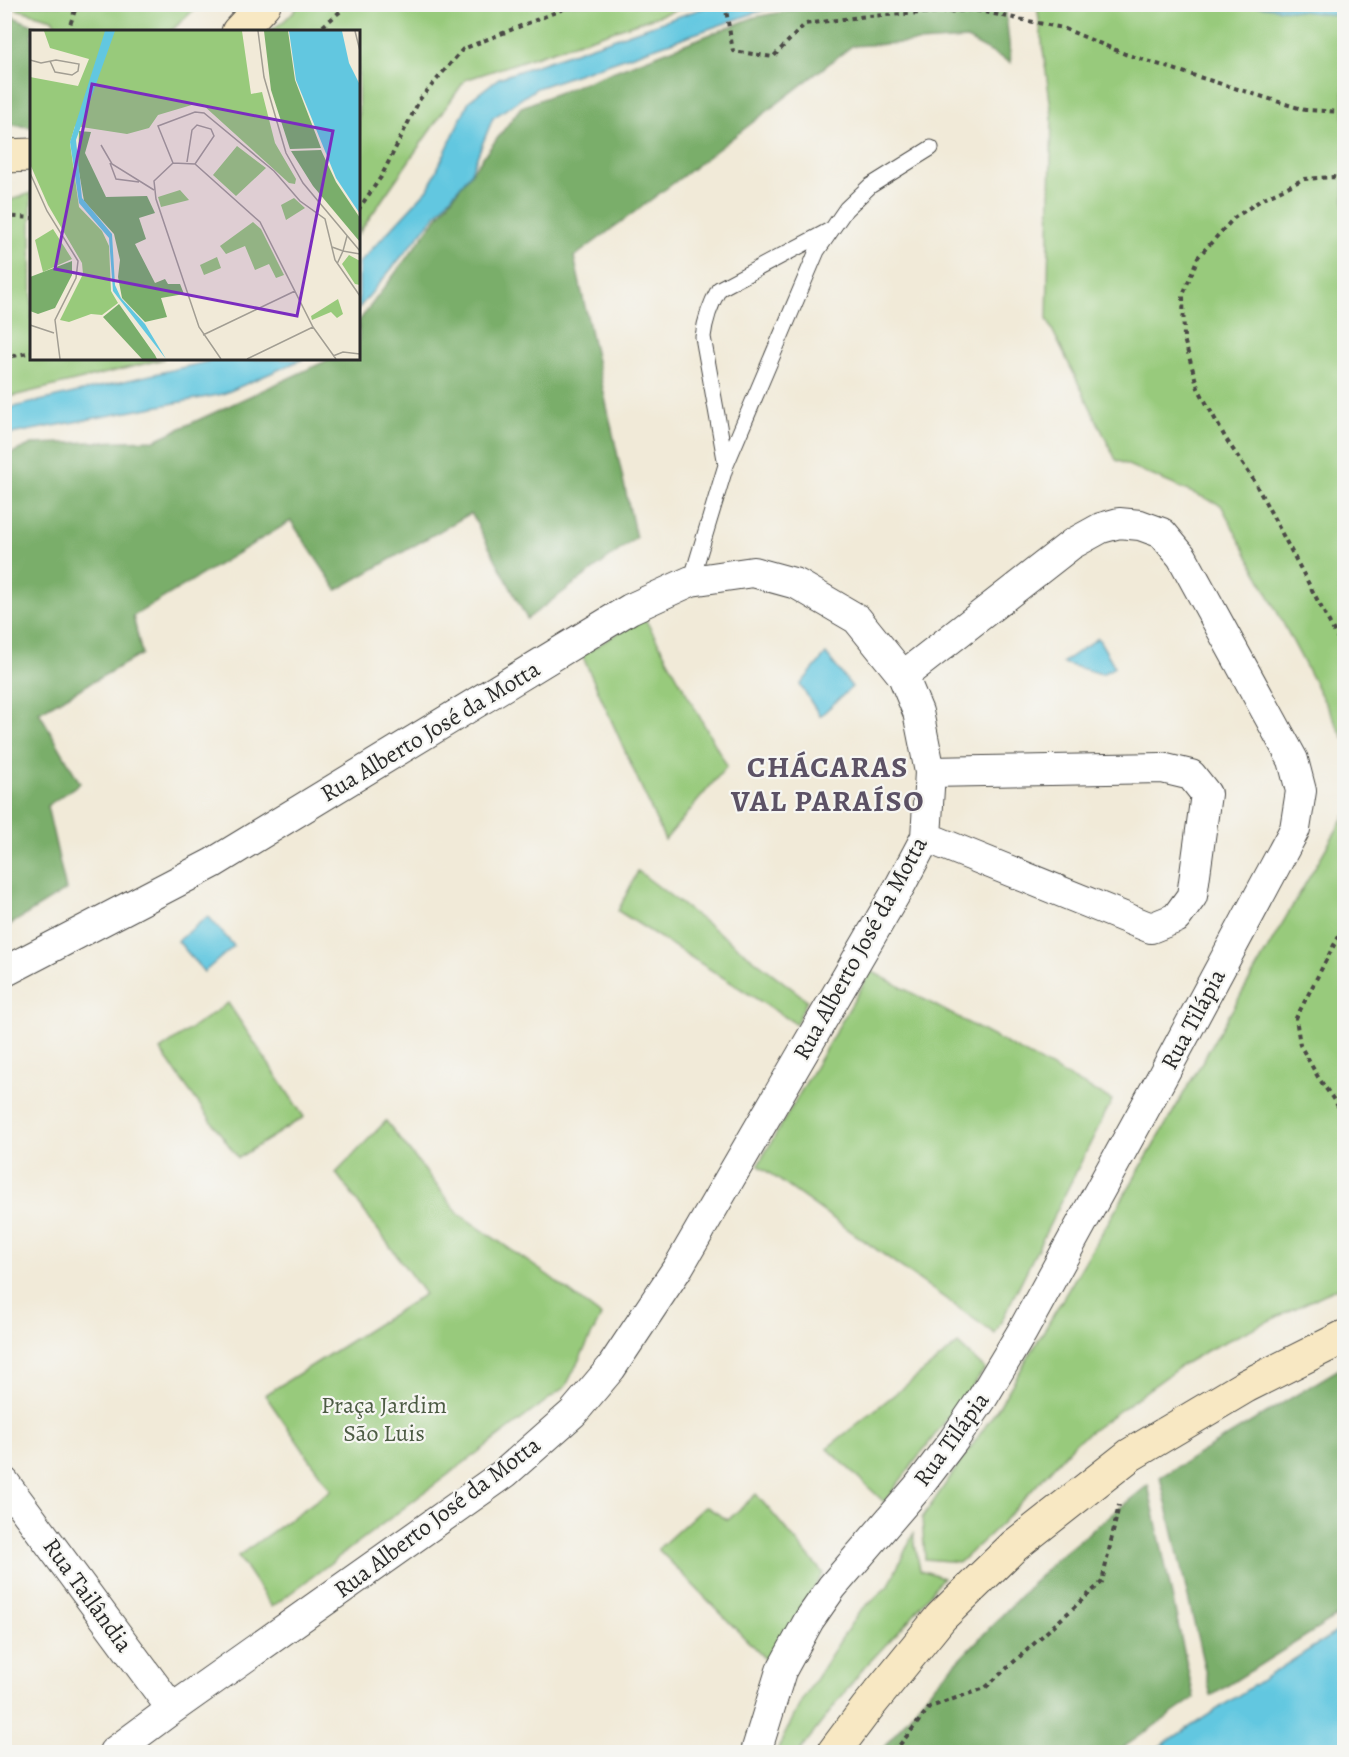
<svg xmlns="http://www.w3.org/2000/svg" width="1349" height="1757" viewBox="0 0 1349 1757" font-family="Alegreya,serif">
<style>
.green{fill:#98ca7b;stroke:#627a53;stroke-width:1.5}
.forest{fill:#7aae6b;stroke:#526c4b;stroke-width:1.5}
.water{fill:#62c7e0;stroke:#467986;stroke-width:1.5}
.lines{fill:none;stroke-linecap:round;stroke-linejoin:round}
.service-casing{stroke:#494845;stroke-width:17}
.minor-casing{stroke:#494845;stroke-width:32}
.secondary-casing{stroke:#494845;stroke-width:35}
.path{stroke:#494845;stroke-width:4;stroke-dasharray:4.5 4.5;stroke-linecap:butt}
.service{stroke:#fff;stroke-width:15}
.minor{stroke:#fff;stroke-width:30}
.secondary{stroke:#f8e8c3;stroke-width:33}
.labels{text-anchor:middle;stroke-width:4.5;stroke-linejoin:round;paint-order:stroke}
.street-label{font-size:24px;fill:#2b2b2b;stroke:#f6f6f2}
.park-label{font-size:24px;fill:#4c5b43;stroke:#f6f6f2}
.district-label{font-size:30px;font-weight:bold;letter-spacing:1.5px;fill:#5c5265;stroke:#f6f6f2}
.inset-road{fill:none;stroke:#a29e93;stroke-width:1.5}
.view{fill:#7b2cbf;fill-opacity:0.15;stroke:#7b2cbf;stroke-width:3}
.inset-edge{fill:none;stroke:#2b2b2b;stroke-width:3}
</style>
<rect width="100%" height="100%" fill="#f6f6f2"/>
<filter id="ink" filterUnits="userSpaceOnUse"><feTurbulence type="fractalNoise" baseFrequency=".0167" numOctaves="2"/><feDisplacementMap in="SourceGraphic" scale="12" xChannelSelector="R" yChannelSelector="G"/><feConvolveMatrix kernelMatrix="1 2 1 2 8 2 1 2 1" color-interpolation-filters="sRGB"/></filter>
<filter id="wash" filterUnits="userSpaceOnUse"><feTurbulence type="fractalNoise" baseFrequency=".008" numOctaves="4" result="noise"/><feDisplacementMap in="SourceGraphic" scale="24" xChannelSelector="R" yChannelSelector="G"/><feGaussianBlur stdDeviation="1.35" result="paint"/><feColorMatrix in="noise" values="0 0 0 0 0 0 0 0 0 0 0 0 0 0 0 0 0 1.4 0 .05"/><feComposite in="paint" operator="in"/></filter>
<g filter="url(#wash)">
<rect width="100%" height="100%" fill="#f1ead8"/>
<path class="green" d="M14,5H199L170,32L59,31L52,19L16,9Z
M300,5V4L691,5L465,80L359,233L358,32L270,31L285,20Z
M1037,5H1344V739L1221,505L1116,460L1047,319L1052,116Z
M31,193L32,358L164,359L5,398V202Z
M644,617L727,766L665,840L582,655Z
M1344,817V1285L1212,1348L1184,1364L1076,1442L1002,1523L960,1562L925,1559L922,1518L1000,1405L1151,1150Z
M638,871L807,1000L796,1024L618,911Z
M871,971L1112,1100L995,1334L758,1165Z
M228,1003L304,1117L238,1158L160,1050Z
M386,1121L459,1214L549,1276L601,1316L566,1386L272,1607L238,1556L331,1490L265,1395L425,1294L336,1173Z
M958,1344L985,1369L884,1502L827,1448Z
M756,1494L823,1573L771,1665L658,1549L705,1506L728,1520Z
M913,1534L920,1570L943,1577L911,1618L862,1670L799,1752H776L802,1700L858,1613L889,1585Z"/>
<path class="forest" d="M826,4L1005,5L1011,63L967,39L852,46L683,176L574,257L636,538L527,619L471,513L337,590L291,521L133,616L142,654L39,712L80,783L47,806L66,890L5,928V456L32,444L155,440L330,359L358,358L359,321L521,107L755,17Z
M4,5L11,16L46,31L32,32V126L29,127L5,124Z
M1344,1366V1612L1211,1696L1160,1477Z
M1148,1485L1194,1698L1117,1752H880L932,1688L1055,1560Z"/>
<path class="water" d="M715,4L778,5L537,88L493,118L470,174L359,308V263L428,189L469,101L499,78Z
M1247,5H1344V16Z
M219,359H303L223,394L5,435V409Z
M1098,638L1115,667L1102,674L1062,663Z
M826,654L852,687L820,716L800,685Z
M208,916L234,946L204,972L178,941Z
M1344,1627V1752H1151Z"/>
</g>
<g filter="url(#ink)">
<g class="lines">
<defs>
<path id="service" d="M726,465L703,337C705,319 710,305 719,289L830,230
M691,581L726,465L817,251L846,209L870,186L931,148"/>
<path id="minor" d="M926,837L1151,928L1176,918L1192,896L1206,794L1191,775L1162,768L930,772
M4,972L213,863L630,609L691,581L753,572L797,584L857,619L903,676L918,712L930,772L926,837L901,884L679,1266L611,1368L573,1413L505,1473L172,1709L114,1752
M4,1482L172,1709
M756,1752L781,1671L809,1620L832,1587L918,1487L953,1441L983,1397L1022,1332L1162,1077L1295,829L1301,791L1293,760L1182,557L1162,533L1140,525L1119,523L1101,528L1072,544L903,676"/>
<path id="secondary" d="M238,32L264,4
M4,156L32,155
M834,1752L867,1708L941,1617L1014,1546L1130,1455L1246,1386L1344,1337"/>
</defs>
<use href="#service" class="service-casing"/>
<use href="#minor" class="minor-casing"/>
<use href="#secondary" class="secondary-casing"/>
<path class="path" d="M725,4L733,51L773,57L805,24L868,16L974,10L1063,28L1125,54L1305,110L1344,112
M72,32L70,25L77,4
M316,32L349,4
M1344,179L1333,177L1304,179L1264,198L1234,218L1198,257L1183,295L1184,339L1198,388L1226,439L1253,479L1344,650
M358,210L381,177L420,99L463,49L576,4
M4,216L32,218
M4,358L32,352
M1344,928L1334,945L1296,1018L1300,1045L1318,1077L1338,1106L1344,1108
M894,1752L930,1707L985,1688L1102,1582L1119,1505"/>
<use href="#service" class="service"/>
<use href="#minor" class="minor"/>
<use href="#secondary" class="secondary"/>
</g>
</g>
<g class="labels">
<g class="street-label">
<text transform="translate(430 731) rotate(-31)" y="8">Rua Alberto José da Motta</text>
<text transform="translate(860 948) rotate(-61)" y="8">Rua Alberto José da Motta</text>
<text transform="translate(1193 1019) rotate(-62)" y="8">Rua Tilápia</text>
<text transform="translate(951 1439) rotate(-54)" y="8">Rua Tilápia</text>
<text transform="translate(437 1517) rotate(-37)" y="8">Rua Alberto José da Motta</text>
<text transform="translate(88 1595) rotate(54)" y="8">Rua Tailândia</text>
</g>
<g class="park-label">
<text x="384" y="1413">Praça Jardim<tspan x="384" dy="28">São Luis</tspan></text>
</g>
<g class="district-label">
<text x="828" y="777">CHÁCARAS<tspan x="828" dy="34">VAL PARAÍSO</tspan></text>
</g>
</g>
<g transform="translate(30 30)">
<rect width="330" height="330" fill="#f1ead8"/>
<path d="M14,1H212L221,64L232,62L245,113L266,149L265,154L259,153L173,75L165,74L128,85L119,98L97,104L45,96L40,113L49,177L72,201L79,216L81,261L88,273L72,285L61,284L39,292L30,290L53,244L52,233L18,175L0,134V47L48,56L59,29L20,18ZM207,116L236,138L206,166L183,145ZM150,160L159,170L131,177L128,167ZM264,168L275,178L256,190L251,175ZM223,192L231,199L254,245L246,248L239,234L225,240L215,216L196,224L190,216ZM23,199L42,229L13,242L5,210ZM319,225L330,231V255L325,254L312,234ZM187,227L191,238L174,245L170,235ZM308,269L313,284L307,288L301,282L282,290L281,286Z" fill="#98ca7b"/>
<path d="M234,1H258L265,50L291,118L260,119L241,60ZM49,101L61,102L55,123L76,167L117,166L125,183L109,188L116,209L105,214L125,253L135,249L138,254H150L154,264L131,268L137,287L115,292L92,268L88,247L90,230L84,204L54,171L48,136ZM291,120L306,152L330,188V212L283,156L261,121ZM42,231V245L25,278L8,284L0,281V247ZM89,274L125,325L127,329H112L73,287Z" fill="#7aae6b"/>
<path d="M75,1H85L46,110L52,168L82,204L85,255L91,268L115,294L136,329L83,261L79,208L49,173L40,112ZM259,1H312L319,33L330,55V184L306,148L266,50Z" fill="#62c7e0"/>
<path class="inset-road" d="M228,1L234,47L256,123L273,153L330,221M325,1L330,21M0,30L11,33L26,30L49,34L48,41L42,45L25,42L20,31M71,115L82,134L124,160M157,132L162,100L167,95L181,99L184,106L165,134M80,133L86,149L109,152M143,133L128,96L165,82L174,83L244,141L270,171L295,189L305,230L330,266M0,143L17,181L48,231L46,248L25,290L30,329M302,217L313,221L317,206M307,234L313,221L330,224M0,295L24,303M173,305L265,261M303,326L313,322L330,324M191,329L169,297L126,169L124,151L143,133L165,134L230,192L283,297L306,329M217,329L283,297"/>
<path class="view" d="M62,54L303,101L267,286L25,239Z"/>
<rect width="330" height="330" class="inset-edge"/>
</g>
<rect width="1349" height="1757" fill="none" stroke="#f6f6f2" stroke-width="24"/>
</svg>
